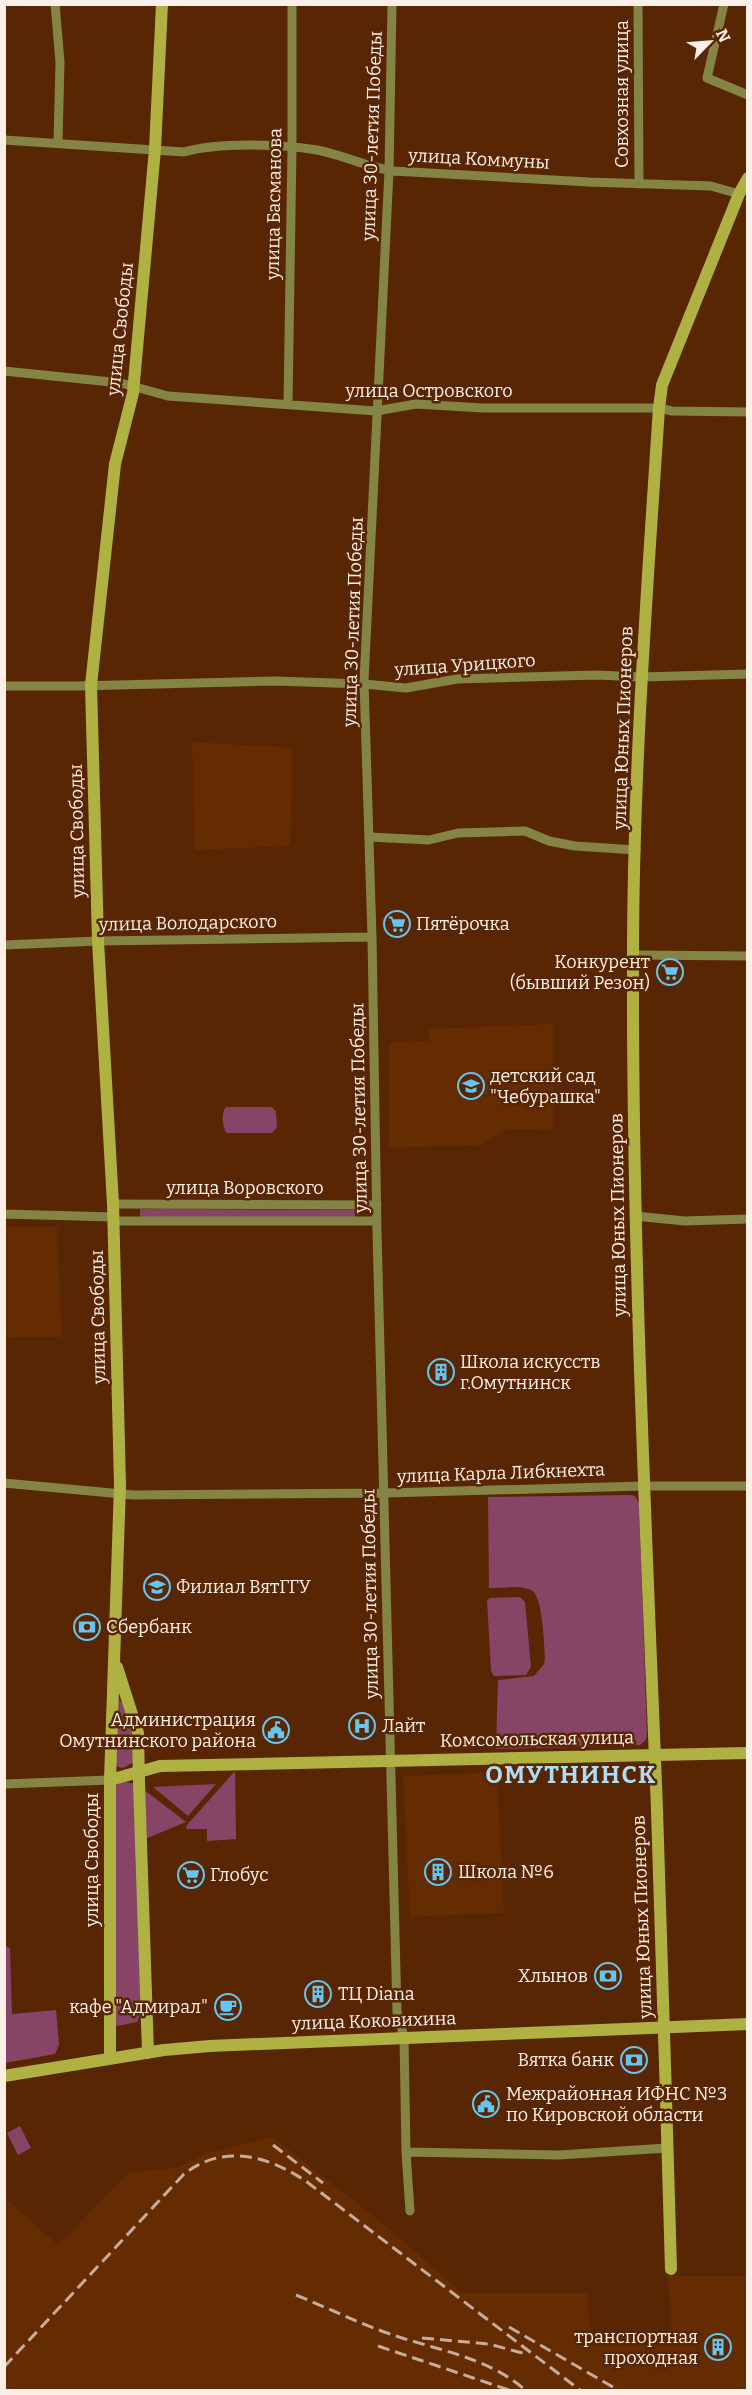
<svg xmlns="http://www.w3.org/2000/svg" width="752" height="2395" viewBox="0 0 752 2395" font-family="Bitter,serif">
<style>
.built{fill:#652b01}
.green{fill:#884467}
.lines{fill:none;stroke-linecap:round;stroke-linejoin:round}
.street{stroke:#848545;stroke-width:9}
.secondary{stroke:#b0b143;stroke-width:12}
.rail{stroke:#c6ac9c;stroke-width:3;stroke-dasharray:12 6;stroke-linecap:butt}
.labels{text-anchor:middle;stroke-width:5;stroke-linejoin:round;paint-order:stroke}
.street-label{font-size:18px;fill:#fcefe8;stroke:#592603}
.poi-label{font-size:18px;fill:#fcefe8;stroke:#592603;text-anchor:start}
.district-label{font-size:24px;font-weight:bold;letter-spacing:1.5px;fill:#adddf5;stroke:#592603}
</style>
<rect width="100%" height="100%" fill="#592603"/>
<path class="built" d="M192,742L293,748L290,846L195,850Z
M553,1024V1130L508,1129L478,1145L389,1148V1042L429,1041V1029Z
M5,1227H57L62,1337H5Z
M497,1772L504,1913L410,1917L403,1776Z
M274,2138L387,2227L462,2293H588L590,2344L672,2338L668,2276H747V2390H5V2198L58,2245L129,2173L179,2167L206,2153L262,2139Z"/>
<path class="green" d="M226,1107H271L276,1111L277,1127L272,1133H227C222,1128 221,1112 226,1107Z
M140,1209L355,1210V1218H140Z
M630,1495L635,1496L639,1504L647,1736L645,1741L640,1745L496,1749L498,1680L534,1676L544,1664L545,1658C544,1645 543,1595 531,1590C519,1585 501,1588 489,1588L488,1497Z
M520,1597L525,1602L531,1667L526,1675L494,1676L491,1671L487,1600L490,1598Z
M119,1700L122,1702L133,1737L134,1762L123,1768L115,1766Z
M235,1771L236,1839L207,1841V1829H186L187,1825Z
M126,1782L135,1784L141,2012L137,2022L117,2026L115,2024L113,1784Z
M216,1784L188,1816L153,1787Z
M143,1789L186,1822L145,1839Z
M5,1946L10,1948L12,2014L56,2010L59,2045L55,2054L5,2063Z
M20,2126L31,2148L18,2155L7,2133Z"/>
<g class="lines">
<path class="street" d="M55,4L60,62L58,142
M392,4L389,171L364,681L372,937L377,1231L397,2012L404,2037L406,2152L410,2211
M638,4L639,184
M724,4L707,78L748,95
M4,140L184,152C219,142 280,144 317,150C343,155 367,167 393,171L589,182L711,186L739,194
M4,371L121,383L168,396L376,411L416,404L483,408H659L672,411L748,412
M288,404L292,148V4
M4,686H77L275,681L364,684L406,688L457,679L596,675L642,677L748,674
M369,837L429,840L458,833L525,831L549,841L575,846L636,850
M4,945L98,941L372,937
M633,955L748,956
M113,1204L377,1205
M4,1214L113,1217
M635,1216L685,1221L748,1219
M113,1221H377
M4,1483L133,1495L385,1493L643,1486H748
M4,1784L110,1780
M406,2152L559,2155L667,2148"/>
<path class="secondary" d="M117,1667L138,1733L139,1783L148,2053
M110,1780L160,1766L748,1753
M110,2059V1780L120,1485L113,1204L98,941L91,685L115,464L133,393L155,149L162,4
M4,2076L164,2050L210,2046L748,2024
M671,2269C666,2116 663,1963 657,1810C646,1527 632,1243 633,959C633,775 647,591 659,408L662,385L739,194L748,178"/>
<path class="rail" d="M273,2145L323,2183
M296,2295C328,2308 358,2323 390,2334C436,2350 488,2357 525,2390
M509,2327L618,2390
M422,2338L489,2344L526,2354
M378,2346L509,2390
M4,2367L184,2174C224,2143 269,2156 307,2182L580,2390"/>
</g>
<defs>
<symbol id="supermarket-ring" viewBox="-11 -11 22 22"><circle r="9.5" fill="#592603" stroke="#66c4ef" stroke-width="1.5"/><path d="M-6-5.5h2.5l.6 2H6L4.5 2H-2.5L-4.4-4H-6ZM-1.5 3.2a1.3 1.3 0 1 0 .1 0ZM3 3.2a1.3 1.3 0 1 0 .1 0Z" fill="#66c4ef"/></symbol>
<symbol id="school-ring" viewBox="-11 -11 22 22"><circle r="9.5" fill="#592603" stroke="#66c4ef" stroke-width="1.5"/><path d="M0-5L7-2L0 1L-7-2ZM-4 1L0 2.5L4 1V4Q0 6-4 4Z" fill="#66c4ef"/></symbol>
<symbol id="building-ring" viewBox="-11 -11 22 22"><circle r="9.5" fill="#592603" stroke="#66c4ef" stroke-width="1.5"/><path d="M-4-6H4V6H1V3H-1V6H-4ZM-2.5-4.3h1.7v1.8h-1.7ZM.8-4.3h1.7v1.8H.8ZM-2.5-1h1.7V.8h-1.7ZM.8-1h1.7V.8H.8Z" fill="#66c4ef"/></symbol>
<symbol id="university-ring" viewBox="-11 -11 22 22"><circle r="9.5" fill="#592603" stroke="#66c4ef" stroke-width="1.5"/><path d="M0-5L7-2L0 1L-7-2ZM-4 1L0 2.5L4 1V4Q0 6-4 4Z" fill="#66c4ef"/></symbol>
<symbol id="bank-ring" viewBox="-11 -11 22 22"><circle r="9.5" fill="#592603" stroke="#66c4ef" stroke-width="1.5"/><path d="M-6-4H6V4H-6ZM0-2.3a2.3 2.3 0 1 0 0 4.6a2.3 2.3 0 1 0 0-4.6Z" fill="#66c4ef"/></symbol>
<symbol id="hospital-ring" viewBox="-11 -11 22 22"><circle r="9.5" fill="#592603" stroke="#66c4ef" stroke-width="1.5"/><path d="M-5-5h3v3.5h4V-5h3V5h-3V1.5h-4V5h-3Z" fill="#66c4ef"/></symbol>
<symbol id="civic-ring" viewBox="-11 -11 22 22"><circle r="9.5" fill="#592603" stroke="#66c4ef" stroke-width="1.5"/><path d="M-.6-6.5H3V-4.5H.6V-3L4-1V1h2V6H-6V1h2V-1L-.6-3ZM-1.2 2.5V6h2.4V2.5Z" fill="#66c4ef"/></symbol>
<symbol id="cafe-ring" viewBox="-11 -11 22 22"><circle r="9.5" fill="#592603" stroke="#66c4ef" stroke-width="1.5"/><path d="M-5.5-4.5H6V0H3Q3 3.5 0 3.5H-2.5Q-5.5 3.5-5.5 0ZM3-3.2v2h1.7v-2ZM-6 4.5H4V6H-6Z" fill="#66c4ef"/></symbol>
</defs>
<g fill-rule="evenodd">
<use href="#supermarket-ring" x="382" y="909" width="30" height="30"/>
<use href="#supermarket-ring" x="655" y="957" width="30" height="30"/>
<use href="#school-ring" x="456" y="1071" width="30" height="30"/>
<use href="#building-ring" x="426" y="1357" width="30" height="30"/>
<use href="#university-ring" x="142" y="1572" width="30" height="30"/>
<use href="#bank-ring" x="72" y="1612" width="30" height="30"/>
<use href="#hospital-ring" x="347" y="1711" width="30" height="30"/>
<use href="#civic-ring" x="261" y="1715" width="30" height="30"/>
<use href="#building-ring" x="423" y="1857" width="30" height="30"/>
<use href="#supermarket-ring" x="176" y="1860" width="30" height="30"/>
<use href="#bank-ring" x="593" y="1961" width="30" height="30"/>
<use href="#building-ring" x="303" y="1979" width="30" height="30"/>
<use href="#cafe-ring" x="213" y="1992" width="30" height="30"/>
<use href="#bank-ring" x="619" y="2045" width="30" height="30"/>
<use href="#civic-ring" x="471" y="2089" width="30" height="30"/>
<use href="#building-ring" x="703" y="2332" width="30" height="30"/>
</g>
<g class="labels">
<g class="street-label">
<text transform="translate(622 94) rotate(-90)" y="6">Совхозная улица</text>
<text transform="translate(372 136) rotate(-88)" y="6">улица 30-летия Победы</text>
<text transform="translate(479 159) rotate(3)" y="6">улица Коммуны</text>
<text transform="translate(274 204) rotate(-89)" y="6">улица Басманова</text>
<text transform="translate(120 329) rotate(-84)" y="6">улица Свободы</text>
<text x="429" y="397">улица Островского</text>
<text transform="translate(353 622) rotate(-88)" y="6">улица 30-летия Победы</text>
<text transform="translate(465 665) rotate(-4)" y="6">улица Урицкого</text>
<text transform="translate(623 728) rotate(-88)" y="6">улица Юных Пионеров</text>
<text transform="translate(77 831) rotate(-91)" y="6">улица Свободы</text>
<text transform="translate(188 923) rotate(-1)" y="6">улица Володарского</text>
<text transform="translate(359 1108) rotate(-91)" y="6">улица 30-летия Победы</text>
<text x="245" y="1194">улица Воровского</text>
<text transform="translate(618 1215) rotate(-91)" y="6">улица Юных Пионеров</text>
<text transform="translate(98 1317) rotate(-91)" y="6">улица Свободы</text>
<text transform="translate(501 1473) rotate(-2)" y="6">улица Карла Либкнехта</text>
<text transform="translate(370 1594) rotate(-91)" y="6">улица 30-летия Победы</text>
<text transform="translate(537 1739) rotate(-1)" y="6">Комсомольская улица</text>
<text transform="translate(92 1860) rotate(-90)" y="6">улица Свободы</text>
<text transform="translate(642 1917) rotate(-92)" y="6">улица Юных Пионеров</text>
<text transform="translate(374 2021) rotate(-2)" y="6">улица Коковихина</text>
</g>
<g class="poi-label">
<text x="416" y="930">Пятёрочка</text>
<text x="650" y="968" text-anchor="end">Конкурент<tspan x="650" dy="21">(бывший Резон)</tspan></text>
<text x="490" y="1082">детский сад<tspan x="490" dy="21">"Чебурашка"</tspan></text>
<text x="460" y="1368">Школа искусств<tspan x="460" dy="21">г.Омутнинск</tspan></text>
<text x="176" y="1593">Филиал ВятГГУ</text>
<text x="106" y="1633">Сбербанк</text>
<text x="256" y="1726" text-anchor="end">Администрация<tspan x="256" dy="21">Омутнинского района</tspan></text>
<text x="382" y="1732">Лайт</text>
<text x="458" y="1878">Школа №6</text>
<text x="210" y="1881">Глобус</text>
<text x="588" y="1982" text-anchor="end">Хлынов</text>
<text x="338" y="2000">ТЦ Diana</text>
<text x="208" y="2013" text-anchor="end">кафе "Адмирал"</text>
<text x="614" y="2066" text-anchor="end">Вятка банк</text>
<text x="506" y="2100">Межрайонная ИФНС №3<tspan x="506" dy="21">по Кировской области</tspan></text>
<text x="698" y="2343" text-anchor="end">транспортная<tspan x="698" dy="21">проходная</tspan></text>
</g>
<g class="district-label">
<text x="571" y="1783">ОМУТНИНСК</text>
</g>
</g>
<rect width="752" height="2395" fill="none" stroke="#fcefe8" stroke-width="12"/>
<g transform="translate(710 42) rotate(65)" stroke="#592603" stroke-width="4.5" paint-order="stroke">
<path d="M0-4.5L10 22L0 15L-10 22Z" fill="#fcefe8"/>
<text y="-9" font-size="16" font-weight="bold" text-anchor="middle" fill="#fcefe8">N</text>
</g>
</svg>
